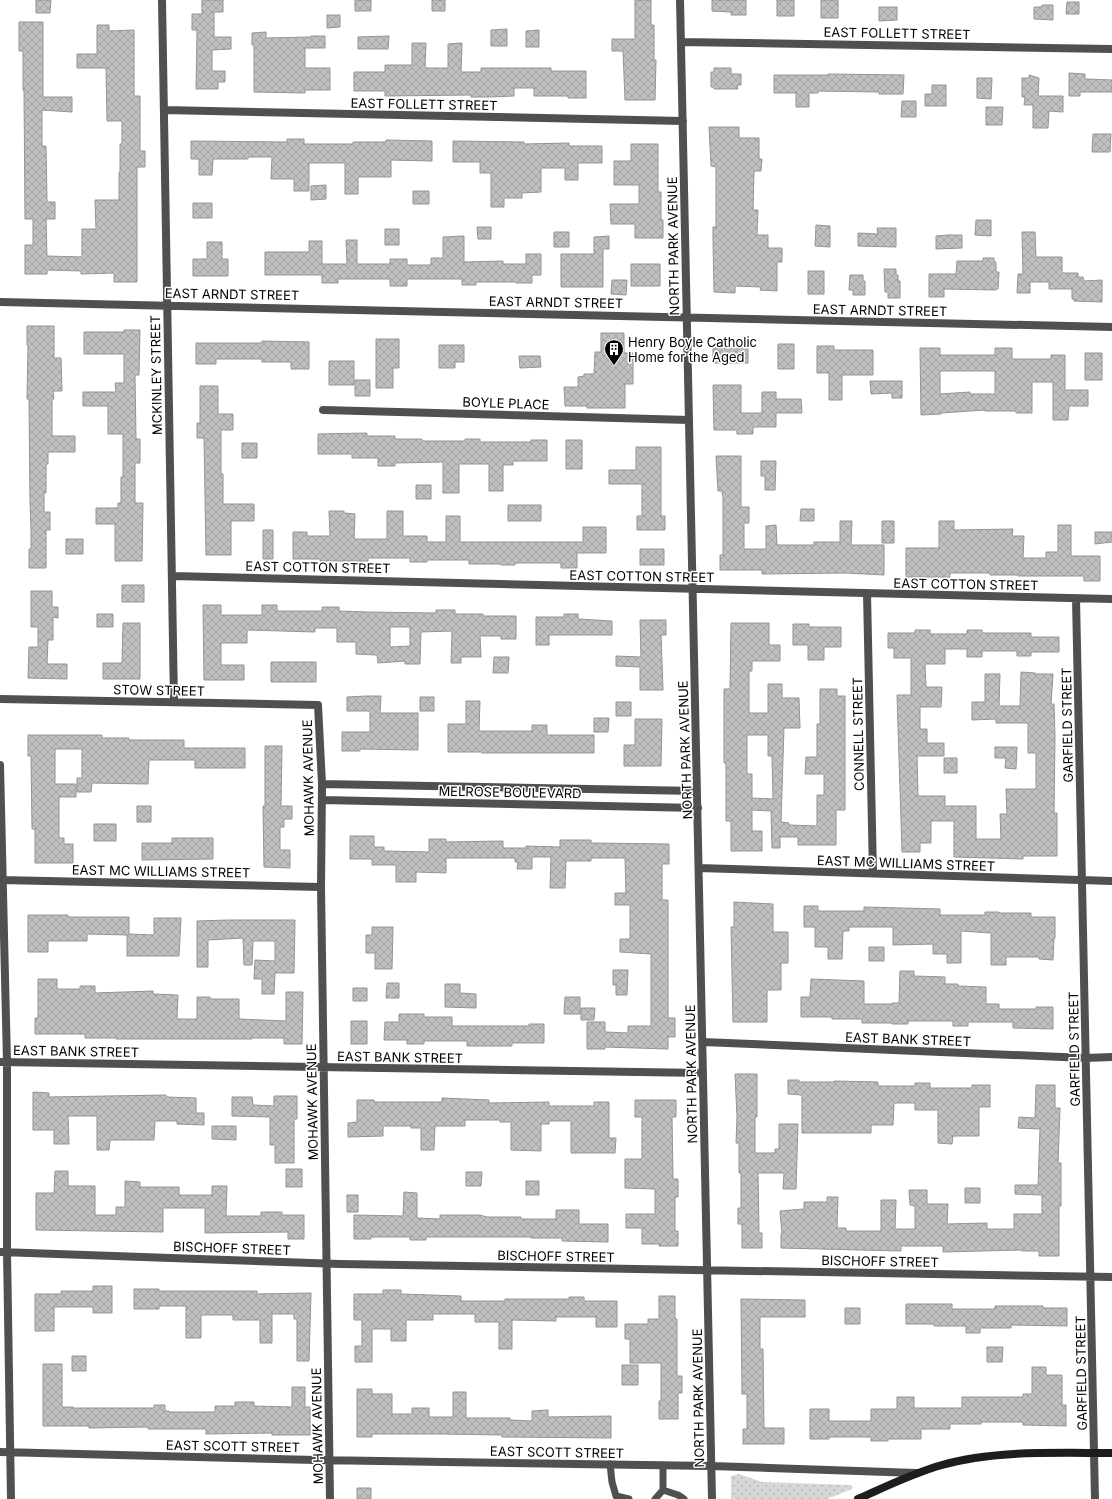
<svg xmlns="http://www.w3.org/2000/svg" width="1112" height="1499" viewBox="0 0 1112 1499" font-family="Inter,sans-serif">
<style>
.park{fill:url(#park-dots)}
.building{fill:url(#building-cross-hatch);stroke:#949494;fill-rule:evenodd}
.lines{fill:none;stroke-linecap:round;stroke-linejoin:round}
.lane{stroke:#505050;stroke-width:7}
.street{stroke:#505050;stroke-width:8}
.secondary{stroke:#1d1d1d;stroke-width:8}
.labels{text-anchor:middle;stroke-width:3;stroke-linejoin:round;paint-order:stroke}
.street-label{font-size:13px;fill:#000;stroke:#fff}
.poi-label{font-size:13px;fill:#000;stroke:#fff;text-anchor:start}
</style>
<defs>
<pattern id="park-dots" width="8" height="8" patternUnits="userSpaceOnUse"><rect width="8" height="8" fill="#d7d7d7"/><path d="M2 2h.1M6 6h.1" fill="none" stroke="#b7b7b7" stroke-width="1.8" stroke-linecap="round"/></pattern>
<pattern id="building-cross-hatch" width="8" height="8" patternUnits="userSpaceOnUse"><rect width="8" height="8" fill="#c0c0c0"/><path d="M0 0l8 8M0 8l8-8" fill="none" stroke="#a3a3a3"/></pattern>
</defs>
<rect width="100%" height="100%" fill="#fff"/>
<path class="park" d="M739,1474L762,1482L851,1485L853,1487L852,1489L827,1499H731V1476Z"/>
<path class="building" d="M36,0H51L50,13H36Z
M202,0H223V12H214V37H231V49L212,50V71H225V82H218V89H196L197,30H192V14H202Z
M355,0H371V11H355Z
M432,0H445V11H432Z
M635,0H651V25H654V60H656L655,100H625L623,51H612V39H635Z
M712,0H746V15H731V12L712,11Z
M777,0H794V16H777Z
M821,0H838V18H821Z
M1067,2H1079V14H1066Z
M1042,5H1053V20L1034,19V7H1042Z
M879,7H897V20L879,21Z
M327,15H340V27L327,28Z
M19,22H43V97H72V112L42,110V146H46L47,202H55V219H46L47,256L82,257V229H96L95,200H119V172H120V144H122V121H107L106,68H77V54H97V25H109V31L134,30V96H140V151H145V167H137V282H114V273L81,274V271L47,270V274H25V245H33V219H25L24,90H23V51H19Z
M507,29V46H491V30Z
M539,30V47H526V31Z
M266,32V38L311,37V36H325V48H305V68H330V90H305V93L254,92V45H252V33Z
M389,36L388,49H358V37Z
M412,43H426L425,67L427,68H448V44L462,43L461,72H481V68H551V71H586V98H568V96H534V88H514V96L489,97H471V95L385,96V91H354V72H385V65H412Z
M714,68H731V74H741V85H737L738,89H714V87H711V72H714Z
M1069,73L1085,74V79L1112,80V92H1080V96H1069Z
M828,74L904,75L903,94H879V92L818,91V93H809V107H796V93H774V75H828Z
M1029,75L1039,78L1038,96H1063V112L1049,111L1048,128H1033V105H1024L1025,97H1022V78H1029Z
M977,78H992L991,99L977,98Z
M932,85H946V106H925V94H932Z
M902,101H916V117H901Z
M986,107H1003L1002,125H986Z
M709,127H739V138H759V159H762L761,171H754L753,210H758L757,235H768V248H782V262H777V291L760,290L761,287L735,286V293L714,292L713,240V227H716V167L711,166Z
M1093,134H1111L1110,152H1092Z
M287,139H304V144H353V142H386V140L432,141V161L391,160V177H358V194H345V163H309V191H294V179H271L272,157H248V159H213L212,175H199V159H191V141L287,142Z
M453,141L524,142V144L569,143V146H602V163H578V180H565V168H541V192L522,193V198H504V207H491V173H480V162H453Z
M631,144H658V192H661V220H663V238H635V224H611L610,204H639V185H614V161H631Z
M326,185V199L311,200V186Z
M413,191H429V204H413Z
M193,203H212V218H193Z
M976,220H991V236L975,235Z
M816,225L830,226V247L815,246Z
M477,227H491V239H478Z
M877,228H896V247L858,246V233L878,234Z
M385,229H399V245H385Z
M554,232H569V247H554Z
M1022,232H1035L1036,257H1062V273H1078V277H1083L1084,281L1102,280V302L1074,301V299H1072V289H1049V282H1030V293H1017L1018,274H1023Z
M948,235H962V248L936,249V236Z
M464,236V262L503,261V264H526V254H541V275H532V283H516V282H476V285H462V279H407V286H390V279H338V283H322V275H265V252H309V241H322V264H347L346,240H357V264H390V259H407V265H431V258H443V237Z
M609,236V249H603V287H561V254H594V237Z
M207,242H222V259H228V276H193V259H207Z
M983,258H994V262H996V272H999L998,289H996V290L944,289V297H929V274H956L957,261H983Z
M631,264H660V286H631Z
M884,269H896V275H898V281H900V298H888V292H885Z
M808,271H824V294H808Z
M850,275H863V281H865V295H853V290H849Z
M612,280H627L626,295L611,294Z
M27,326H54V358H61L62,391H53L54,399H52V436H75V452H48V464H46V493H44V512H50V530H46V568H29V549H31V530L30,501L29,399H27L28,345H27Z
M124,330H140L139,375H135L136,439H140V463H135V503H143L142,561H115V524H96V508H118V503H121V477H123V434H108V406H83V392H116L115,383H124V354H84V332H124Z
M601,333H624V353H633V384H625V408H587V406H565L564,387H578V377L584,376V374H594L595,352H601Z
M376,339H399V368H393V388H376Z
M262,341L309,342V369H291V362H262V359H216V364H196V343H262Z
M778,344H794V369H778Z
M439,345H464V362H455V368H439Z
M817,346H834V350H873V375H842V400H829V373H817Z
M713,348H748V363H713Z
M920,348H940V355H995V348H1012V359H1051V355H1065V390H1088V406H1069L1068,420H1053V382H1032V413H1016V411H985V410L941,413V414L921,415ZM940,371H995V394H970V392L940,394Z
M1085,353H1102V380H1085Z
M519,356H540L541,367L520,368Z
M329,361H354V385H329Z
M355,380H370V396H355Z
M870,381H902V398H892V393L871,394Z
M713,385H741V413H762V392H776V399H801L802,413H776V427H753V434H737V430H714Z
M200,386H218V414H233V430H221V474H223V504H254V521H231V555H206L204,438H197V423H200Z
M367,433V436H395V439H422V441H465V439H480V442H531V440H547V461H513V465H503V491H489V464H459V493H443V462L395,463V466H378V458H352V454H318V434Z
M566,440H582V469H566Z
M242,443H257V458H242Z
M636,447H661V516H665V530H637V516H642V484H609V470H636Z
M716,456H741V507H749V523H744V549H766V526L776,525L777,545H814V542H840V521H852L851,545H884V575L846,573L762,574V570H720V555H723V498L722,491H718Z
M761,461H776L775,490H765V476H761Z
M416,485H431V499H416Z
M508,505H541V521H508Z
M801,509H814V521H800Z
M329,511H344V513L355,514L354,539H387V511H403V536H427V542H446V516H460V542H583V527H606V553H577V568H561V563H515V565H501V564H469V560H427V562H410V558H368V561H320V559H293V532H307V536H330Z
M882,521H894V543H882Z
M939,521H954V530L1013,529L1012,536H1024L1023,558H1046V552H1058V525H1071V556H1100V581H1084V576H1018V575H990V573H950V577H906V548H939Z
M263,530H273V559H263Z
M1095,532H1112V542L1095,544Z
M66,539H83V554H66Z
M640,549H664V565H640Z
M122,585H144V602H122Z
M31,591H52V607H58V618L53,617V640H48L47,664H67V679L28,678L29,647H38V627H31Z
M203,605H221V615H262V605H277V611H322V607H339V611L368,612L436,613V610H455V614H483V616H516V639H501V636H480L481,657H461V663H451L452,631L421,632L420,664H405V661L378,663L377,655L356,654V642H337V628H315V632L247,630V643H221V665H244V680H204ZM390,627H410V646L390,647Z
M97,614H113V627H97Z
M564,614H578V619L612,621V635H549V645H536V617H564Z
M640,620H666V635H661L663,690H640V667L616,666V656L641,657Z
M123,623H140V679H103V663H122Z
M731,623H769V645H780V661H752V671H749V713H768V684H782V698H799L800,728H784L781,822L789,823V825L817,826V795H824V774H805L806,757H817V724H820V689H837V696H845V810H836V845H798V837H780V848H772L771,811L752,810V831H762V851H731V821H726V763H724V689H730ZM747,735H768V756H772L773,799L752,798V774H747Z
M793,624H809V627H841V647H824V660H808V645H793Z
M915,630H930V634H967V630H982V633H1031V637H1059V652H1031V656H1017V651H982V657H967V649H945V664H925L926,687H942L941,707H920V729H927V743H944V756H917L918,796H945V806H976V839H1001L1000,814H1007L1006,789H1036V753H1028V723H996V719L972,720V702H985V674H1000L999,706H1020L1021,672L1035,673V674H1053L1051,704H1054L1055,737L1054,813H1057V856H1023V859L954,857V821H931V843H920V852H902L897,695H911V658H894V648H888V633H915Z
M494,657H509L508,673H493Z
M271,662H316V682H271Z
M366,696H381L380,713H418V750L360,749V751H342V732H370V711H347V697Z
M420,697H434V711H420Z
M466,701H480L479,731H532V725H547V735H594V753H482V752H448V724H466Z
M616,702H631V716H616Z
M594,718H609L608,732H594Z
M635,719H662L661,766H624V745H635Z
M28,735H102V738H129V740H184V748H245V768H195V760H149L148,784L92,783L91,792H77V778H82V749H55V784H76V797H59V838H64V844H73V863H35V829H32L31,756H28Z
M265,746H282L281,806H292V819H284V827H280V850H290V868L264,867L263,806H265Z
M995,747H1017L1016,769L1005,768L1006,758H995Z
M944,758H957V773H944Z
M137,806H151V822H137Z
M94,824H116V841H94Z
M350,836H374V847H384V851L429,852V839H446V842L503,841V848H526V846L560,847V840H591V843L669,844V864H662V900H668V1018H675V1037H668V1049L605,1047V1049H587V1022H605V1032L628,1033V1026H651V954L620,952V939H630V905H615V893H626L625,858H591V861H566L565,888H550L551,857H532V869H517L518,862H515V858H446V873L416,872V882H396V865H372V859H350Z
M172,838H213V859L142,860V843H172Z
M734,902L773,904V932H788V963H781V990H767V1022H733L731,927H734Z
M804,906H818V911H864V907L940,909V915H985V912H999V913H1031V917H1055V938H1054L1053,960L1039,959V957H1006V965H991V933L961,931V963H947V954H933V944L893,945V927H849V931H843L842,959H828V947H815V927H804Z
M28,915H68V917H129V934L154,935V918H181L179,956H127V935L87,934V941H48V952H28Z
M229,920H295L294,973H275L274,994H262V979H254L255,960L275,961V941H253L252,965H244L243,938L208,940V967H197V921Z
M372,927H393L392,969H375V953H366V935H372Z
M869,947H884V961H869Z
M613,970H628L627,995H616V985H613Z
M900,971H914V976L945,977V984H958V986L986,987V1004H999V1009H1036V1007H1053V1029L1013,1028V1022H968V1026H953V1021H908V1024H892V1023H862V1019H832V1017H801V997H810L811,979L864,981V1004H892V1003H899Z
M38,979H57V989H80V986H95V993L153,991V994L178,995L177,1019H197V997H210V999H239V1019L286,1021V992H303L302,1044H284V1038H252V1039H116V1038H85V1034H35V1018H38Z
M387,983H399V998H386Z
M445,984H460V993L476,994V1008L445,1007Z
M353,988H367V1001H353Z
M565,997H580V1014H564Z
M581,1008H595L594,1020H581Z
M399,1014H424V1017H452V1026H529V1024H544V1043H512V1046H467V1041H424V1044H407V1040H384L385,1022H399Z
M351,1021H367V1044H351Z
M735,1074H757V1117H755V1153H775V1149H779V1124H798L796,1189H783L784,1173H758L759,1233H762V1248H742V1224H738V1208H741V1173H739V1143H736L737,1117Z
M788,1080H799V1082H834V1081L878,1082V1086H915V1083H930V1088H972V1085H990V1107H979V1136H953L952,1144L938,1143V1110H915V1103H894L893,1125H871V1133H802V1095L788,1094Z
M1036,1085H1055V1108H1060L1058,1163H1061V1206H1059V1256H1039V1251H1022V1250L943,1252V1246H901V1251L781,1248V1234H782L780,1211L804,1209V1202H827V1197H838L837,1228H846V1231H881V1200H896L895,1229H915V1206L910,1205L909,1190H927V1204H948L947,1224L987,1223V1229H1014V1214H1042V1195L1015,1194V1185H1038L1040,1129L1018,1128L1019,1117L1035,1118Z
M33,1092L49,1093V1097L166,1095V1097L196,1098V1113H204V1125L177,1124V1121H155L154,1140H110L109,1150H97V1116H68L69,1144H54V1130H33Z
M274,1096H297V1119H294V1163H275V1145H270V1117L232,1116V1097H252L253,1105L274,1106Z
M442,1098L489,1100V1103L549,1102V1106H594V1102H609V1138H616L615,1153H571V1121H549V1124H541V1151L511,1150V1122H500V1120H465V1126H435L434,1150H421V1128H411V1126H383V1136L348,1137V1123L357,1122V1100H374V1102H442Z
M635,1100H676V1117H672L673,1179H678V1197H675V1231H678V1246H659V1244H642V1228H626V1214H655V1189L625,1188V1159H642V1117H635Z
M212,1126H236V1140L212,1139Z
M286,1169H302V1187H286Z
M55,1171H68V1186H95V1215H116V1207H125V1181L140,1182V1187H179V1195H212V1186H227L226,1216H261V1212H282V1215H304V1239H288V1232L205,1233V1208H163V1232L36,1230V1193H54Z
M466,1172H482L481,1186H466Z
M526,1181H539V1195H526Z
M965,1188H980V1203H965Z
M404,1192L417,1193V1218L440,1219V1215H480L487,1217H521V1219H556V1210H579V1224H608V1242L562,1241V1238H531V1237H426V1240H410V1237H371V1239H354V1215L403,1216Z
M347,1195H358V1212H347Z
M93,1286H112V1313H93V1307H54V1331H35V1294H61V1291H93Z
M134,1289H159V1291H257V1294L311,1293L309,1361H297V1319H294V1314H272V1343H260V1320H233V1315H201V1338H186V1306H159V1309H134Z
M383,1290H401V1294L461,1296V1301H505V1299H569V1297H584V1301H617V1327H596V1317H556V1321L512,1320V1349H499V1322H475V1314H433V1320H406V1341H391V1329H372V1362H355V1346H362V1320H354V1294H383Z
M659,1296H675V1319H677V1376H682V1393H678V1419H659V1401H661V1363H630V1339H625V1324H648V1319H659Z
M741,1299L805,1300V1317H760V1349H763L764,1428H784V1444H743V1429H747V1394H742Z
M906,1304H952V1309H995V1306H1043V1308H1067V1326L1011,1325V1328H980V1333H966V1326H934V1324H906Z
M845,1308H860V1324H845Z
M987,1347H1003L1002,1362H987Z
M72,1356H86V1371H72Z
M43,1364H62V1407H73V1408H154V1405H165V1411H169V1412H215V1406H235V1402H254V1406L292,1407V1387H305V1407H310V1435H272V1433L206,1434V1429H148V1427L89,1428V1426H43Z
M622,1365H638V1385H622Z
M1032,1367H1046V1375H1062V1405H1066V1426L1023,1425V1422H981V1424H950V1429H921V1439H888V1441H871V1437H829V1439H810V1409H829V1421H871V1409H897V1397H914V1408H962V1397H1023V1394H1032Z
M357,1389H372V1394H392V1414H412V1408H429V1417H453V1392H466V1418H510V1420L532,1421V1411L548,1410V1417L611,1416V1438L502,1437V1435L442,1434H372V1437H357Z
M357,1488H371V1499H357Z"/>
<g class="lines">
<path class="lane" d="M610,1464L612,1482L616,1496L629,1499
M663,1490L678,1495L684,1499
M655,1499L663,1490V1465"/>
<path class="street" d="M162,0L174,702
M680,0L712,1499
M681,42L1112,49
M164,110L683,121
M0,302L1112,327
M323,410L689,420
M172,576L1112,599
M867,593L873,873
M1076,599L1095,1499
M0,699L318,705L322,784L321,887L330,1499
M0,765L7,1062V1252L11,1499
M322,784L697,791
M322,800L698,808
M699,868L1112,881
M0,880L321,887
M703,1042L1086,1058L1112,1057
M0,1062L703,1073
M0,1252L340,1264L1112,1277
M0,1452L316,1460L712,1466L917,1473"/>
<path class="secondary" d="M858,1499C885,1487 913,1473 942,1465C994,1450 1058,1453 1112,1453"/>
</g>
<defs>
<symbol id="building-pin" viewBox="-11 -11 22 30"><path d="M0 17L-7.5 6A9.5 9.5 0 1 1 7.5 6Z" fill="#000" stroke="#fff"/><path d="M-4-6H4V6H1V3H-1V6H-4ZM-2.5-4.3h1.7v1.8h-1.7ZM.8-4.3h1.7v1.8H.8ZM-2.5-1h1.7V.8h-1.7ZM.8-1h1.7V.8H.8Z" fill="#fff"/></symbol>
</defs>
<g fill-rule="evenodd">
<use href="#building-pin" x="603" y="338" width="22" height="30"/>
</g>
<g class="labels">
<g class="street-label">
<text transform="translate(897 33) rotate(1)" y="5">EAST FOLLETT STREET</text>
<text transform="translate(424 104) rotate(1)" y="5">EAST FOLLETT STREET</text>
<text transform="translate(673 246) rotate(-91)" y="5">NORTH PARK AVENUE</text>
<text transform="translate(232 294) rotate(1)" y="5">EAST ARNDT STREET</text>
<text transform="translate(556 302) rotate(1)" y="5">EAST ARNDT STREET</text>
<text transform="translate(880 310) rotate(1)" y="5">EAST ARNDT STREET</text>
<text transform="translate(156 375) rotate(-91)" y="5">MCKINLEY STREET</text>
<text transform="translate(506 403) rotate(2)" y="5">BOYLE PLACE</text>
<text transform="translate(318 567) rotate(1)" y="5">EAST COTTON STREET</text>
<text transform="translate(642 576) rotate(1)" y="5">EAST COTTON STREET</text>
<text transform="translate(966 584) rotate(1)" y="5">EAST COTTON STREET</text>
<text transform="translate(159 690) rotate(1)" y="5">STOW STREET</text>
<text transform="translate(1067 725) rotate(-91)" y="5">GARFIELD STREET</text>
<text transform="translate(858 734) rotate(-91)" y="5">CONNELL STREET</text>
<text transform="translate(685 750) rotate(-92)" y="5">NORTH PARK AVENUE</text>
<text transform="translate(308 778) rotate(-91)" y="5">MOHAWK AVENUE</text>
<text transform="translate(510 792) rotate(1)" y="5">MELROSE BOULEVARD</text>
<text transform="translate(906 863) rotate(2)" y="5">EAST MC WILLIAMS STREET</text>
<text transform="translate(161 871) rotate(1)" y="5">EAST MC WILLIAMS STREET</text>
<text transform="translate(908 1039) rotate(2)" y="5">EAST BANK STREET</text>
<text transform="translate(1074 1049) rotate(-91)" y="5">GARFIELD STREET</text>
<text transform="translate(76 1051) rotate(1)" y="5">EAST BANK STREET</text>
<text transform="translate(400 1057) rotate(1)" y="5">EAST BANK STREET</text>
<text transform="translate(691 1074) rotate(-91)" y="5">NORTH PARK AVENUE</text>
<text transform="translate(312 1102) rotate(-91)" y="5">MOHAWK AVENUE</text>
<text transform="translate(232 1248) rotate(2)" y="5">BISCHOFF STREET</text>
<text transform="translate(556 1256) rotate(1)" y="5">BISCHOFF STREET</text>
<text transform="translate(880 1261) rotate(1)" y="5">BISCHOFF STREET</text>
<text transform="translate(1081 1373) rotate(-91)" y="5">GARFIELD STREET</text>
<text transform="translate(698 1398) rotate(-91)" y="5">NORTH PARK AVENUE</text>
<text transform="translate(317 1426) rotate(-91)" y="5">MOHAWK AVENUE</text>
<text transform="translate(233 1446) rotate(1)" y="5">EAST SCOTT STREET</text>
<text transform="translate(557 1452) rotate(1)" y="5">EAST SCOTT STREET</text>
</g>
<g class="poi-label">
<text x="628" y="347">Henry Boyle Catholic<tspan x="628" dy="15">Home for the Aged</tspan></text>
</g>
</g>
</svg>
